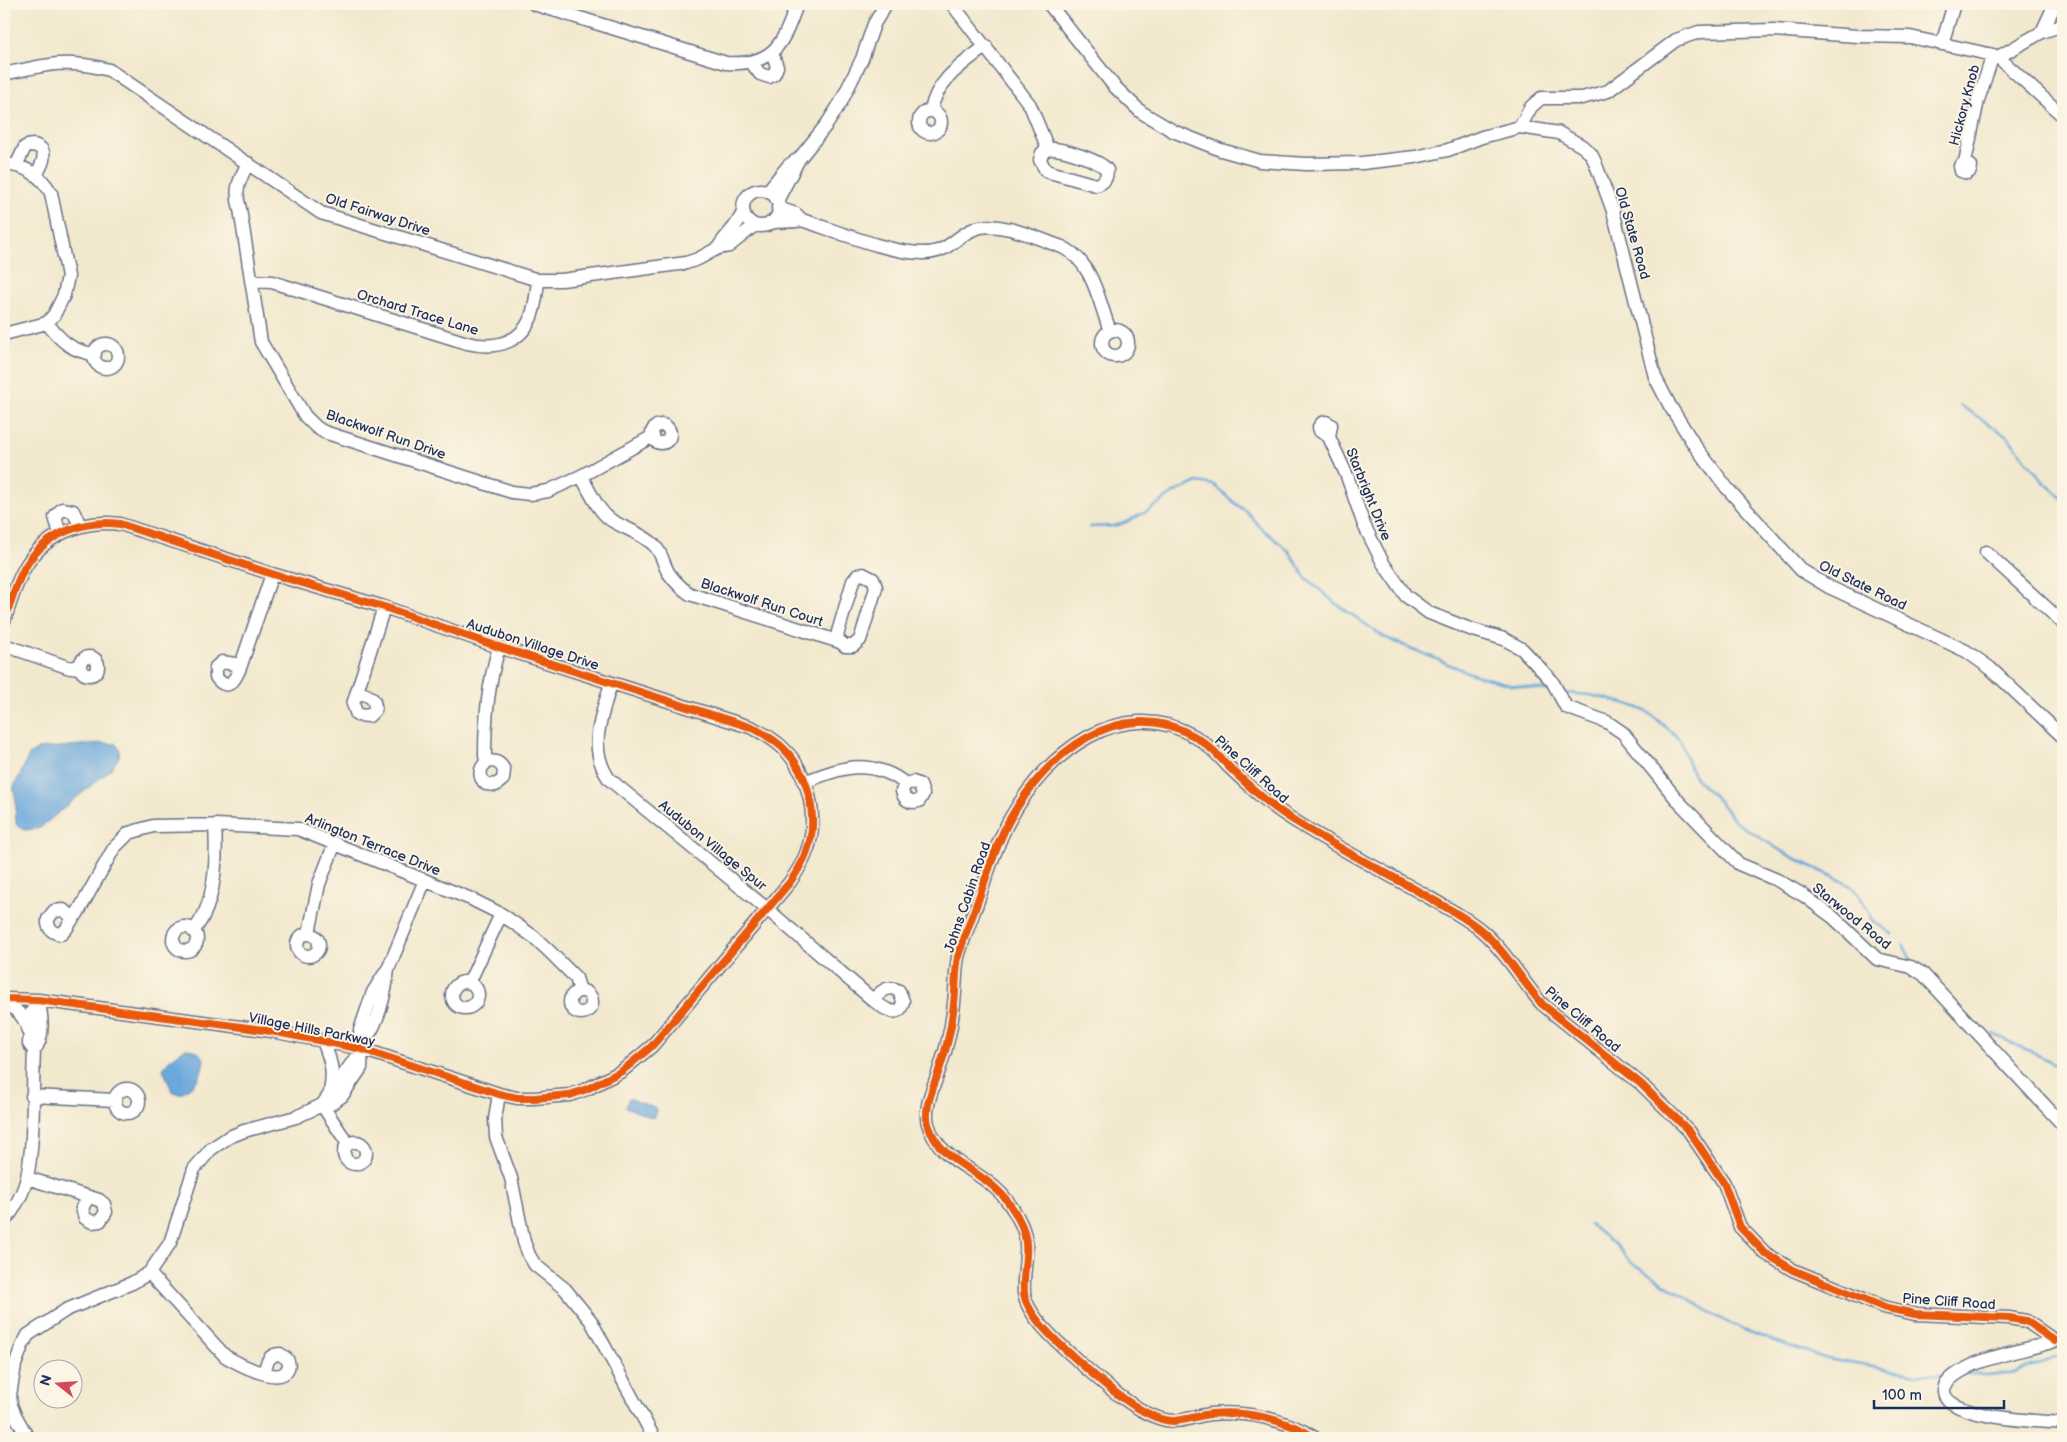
<svg xmlns="http://www.w3.org/2000/svg" width="2067" height="1442" viewBox="0 0 2067 1442" font-family="'Balsamiq Sans',sans-serif">
<style>
.water{fill:#6aa8dc;stroke:#426c9d}
.lines{fill:none;stroke-linecap:round;stroke-linejoin:round}
.stream{stroke:#6aa8dc;stroke-width:2.5}
.minor-casing{stroke:#667085;stroke-width:15}
.minor{stroke:#fff;stroke-width:12}
.cycleway-casing{stroke:#fcf5e5;stroke-width:11}
.cycleway{stroke:#e8590c;stroke-width:8}
.labels{text-anchor:middle;stroke-width:4;stroke-linejoin:round;paint-order:stroke}
.street-label{font-size:14px;fill:#1b2f5e;stroke:#fcf5e5}
</style>
<rect width="100%" height="100%" fill="#fcf5e5"/>
<filter id="ink" filterUnits="userSpaceOnUse"><feTurbulence type="fractalNoise" baseFrequency=".02" numOctaves="2"/><feDisplacementMap in="SourceGraphic" scale="10" xChannelSelector="R" yChannelSelector="G"/><feConvolveMatrix kernelMatrix="1 2 1 2 8 2 1 2 1" color-interpolation-filters="sRGB"/></filter>
<filter id="wash" filterUnits="userSpaceOnUse"><feTurbulence type="fractalNoise" baseFrequency=".0096" numOctaves="4" result="noise"/><feDisplacementMap in="SourceGraphic" scale="20" xChannelSelector="R" yChannelSelector="G"/><feGaussianBlur stdDeviation="1.12" result="paint"/><feColorMatrix in="noise" values="0 0 0 0 0 0 0 0 0 0 0 0 0 0 0 0 0 1.4 0 .05"/><feComposite in="paint" operator="in"/></filter>
<g filter="url(#wash)">
<rect width="100%" height="100%" fill="#f2e8cd"/>
<path class="water" d="M102,743L116,744L120,750L119,757L110,770L40,828L25,830L17,826C13,813 19,802 13,789L29,755L38,749Z
M186,1048L197,1051L204,1058C202,1079 197,1083 180,1094L172,1091L163,1069L169,1060Z
M629,1098L657,1109L653,1118L625,1107Z"/>
<g class="lines">
<path class="stream" d="M1960,405L2007,436L2043,481L2063,499
M1090,527L1115,526L1126,522L1148,511L1175,492L1198,482L1214,485L1237,505L1246,511L1259,526L1289,551L1305,577L1335,603L1384,637L1472,674L1512,685L1551,691
M1565,693L1590,695L1628,704L1648,712L1674,734L1681,742L1690,768L1698,781L1719,801L1737,823L1786,854L1840,880L1852,887L1861,898L1874,922L1892,934
M1903,944L1912,962
M1993,1034L2048,1060L2063,1072
M1590,1224L1609,1240L1613,1242L1631,1262L1657,1279L1721,1319L1743,1330L1827,1359L1914,1374L1946,1375
M1964,1375H1988L2016,1372L2063,1355"/>
</g>
</g>
<g filter="url(#ink)">
<g class="lines">
<defs>
<path id="minor" d="M534,4L726,63C774,66 783,44 797,4
M952,4L1030,105L1048,149
M1049,4L1114,86L1141,112L1173,131L1221,150L1260,161L1306,164L1362,163L1415,157L1448,150L1482,137L1520,127L1559,133L1582,146L1591,154L1595,162L1613,211L1655,377L1670,406L1695,446L1727,488L1801,570L1829,587L1966,651L1990,668L2063,737
M2042,32L2055,4
M1942,44L1954,4
M1998,57L2042,32L2063,25
M751,62L760,74L769,77L774,74L777,67L772,53
M4,74C44,65 68,58 109,70L321,213L538,280H562L686,263L698,259L718,248L729,246L755,225
M919 122a11 11 0 1 1 22 0a11 11 0 1 1-22 0Z
M931,111C936,80 963,64 986,46
M1520,127L1531,107L1541,98H1582L1608,91L1676,40L1699,32L1774,30L1857,36L1910,37L1993,55L1998,57L2063,116
M1048,149C1059,147 1102,161 1107,170C1107,178 1104,183 1096,185L1046,171L1040,160L1042,153Z
M1965,162L1971,166L1970,171L1967,173L1961,171L1960,166L1965,162L1978,100L1993,55
M248,163C239,181 234,189 240,209L261,342L305,416L316,427L324,432L512,492L530,494L548,491L581,476L653,436
M4,164C24,165 41,175 51,193L68,276L64,295L54,315L47,323L4,334
M16,166L25,147C35,142 46,148 43,160C42,165 39,170 36,175
M743 208a18 18 0 1 1 36 0a18 18 0 1 1-36 0Z
M767,192L788,166L795,161
M777,201L799,159L827,124L841,102L862,59L874,24L886,4
M778,208L796,214L802,220C836,231 889,253 923,253C949,253 954,237 974,229C997,219 1039,239 1062,247C1093,261 1099,302 1110,331
M770,223C782,220 791,223 802,220
M718,248C726,234 737,228 743,212
M251,281L272,282L467,343C496,350 524,343 533,311C536,301 537,290 538,280
M47,323C60,340 72,352 95,354
M1102 343a13 13 0 1 1 26 0a13 13 0 1 1-26 0Z
M94 356a12 12 0 1 1 24 0a12 12 0 1 1-24 0Z
M652 434a9 9 0 1 1 18 0a9 9 0 1 1-18 0Z
M1329,433L1325,434L1320,431L1319,427L1322,423L1326,422L1331,425L1329,437L1347,476L1364,525L1383,563L1406,596L1429,613L1470,629L1504,639L1522,649L1552,681L1566,707L1607,722L1623,733L1679,802L1739,864L1777,880L1803,895L1834,918L1877,959L1911,967L1923,974L2063,1125
M581,476C590,491 597,510 611,520C625,529 642,533 654,545C662,553 663,563 668,572C674,581 681,588 690,594L840,642
M60,534L55,517L62,509L73,511L80,525
M1986,552L2063,623
M863,574L873,579L876,587L875,591L860,640L853,646H845L837,639L838,632L853,581L858,575Z
M4,621C11,602 16,581 27,564C47,533 85,519 120,524L272,574L384,607L499,647L753,728C764,734 776,740 785,750C809,774 819,819 807,851C803,863 797,872 790,882L652,1046L622,1071L587,1089L570,1095L534,1098H517L499,1094L362,1049L323,1041L271,1031L38,1000L4,999
M4,645L70,668L80,666
M80 666a9 9 0 1 1 18 0a9 9 0 1 1-18 0Z
M241,665L222,662L216,667V677C229,695 237,676 241,665L272,574
M611,683C602,716 587,747 609,779L767,909L873,1000C883,1008 900,1021 903,1001L899,991C887,984 881,992 873,1000
M357,692C368,695 376,697 375,710L369,716L357,715L353,704L384,607
M487,762C495,760 500,762 504,770L503,779L496,785L486,784C478,777 479,768 487,762L485,756C485,716 488,685 499,647
M804,782C832,771 856,761 885,772C893,775 899,778 905,784L902,791C904,800 910,804 919,801L923,794L920,785L913,782L905,784
M73,917L63,910L54,911L48,919C47,928 52,933 61,934C69,929 70,919 77,914L114,848L129,833L153,826L215,825L298,829L471,899L501,914L534,937L549,951L576,978L580,991
M173 939a12 12 0 1 1 24 0a12 12 0 1 1-24 0Z
M193,931C216,906 217,858 215,825
M309,933L319,884L335,843
M297 945a11 11 0 1 1 22 0a11 11 0 1 1-22 0Z
M452 995a13 13 0 1 1 26 0a13 13 0 1 1-26 0Z
M469,983L501,914
M570 1002a11 11 0 1 1 22 0a11 11 0 1 1-22 0Z
M4,1002C17,1010 25,1016 28,1031
M323,1041C331,1061 334,1070 330,1092
M362,1042C378,1029 386,990 388,969
M34,1050C45,1038 42,1015 38,1000
M115 1101a12 12 0 1 1 24 0a12 12 0 1 1-24 0Z
M499,1094L495,1119L496,1137L511,1178L524,1242L529,1255L535,1265L565,1289L591,1321L654,1438
M32,1096L115,1100
M344 1153a11 11 0 1 1 22 0a11 11 0 1 1-22 0Z
M348,1144L322,1105L331,1104L342,1096L361,1068L362,1042L360,1030L373,992L389,967L425,880
M27,1178L99,1200L104,1204L106,1212L100,1221L92,1222L85,1218L82,1208L88,1198
M4,1222C14,1210 24,1192 27,1177C35,1139 32,1090 34,1050L29,1044L31,1013L38,1000
M149,1273L225,1356C235,1362 279,1386 287,1370C290,1366 289,1363 287,1359L280,1354C268,1354 267,1363 264,1373
M2063,1338C2035,1349 2003,1352 1975,1364C1965,1369 1945,1378 1944,1390C1942,1419 2043,1421 2063,1423
M28,1438L15,1415L11,1405L10,1395L15,1365L22,1346L28,1335L66,1310L132,1283L149,1273L170,1243L194,1169L211,1149L229,1137L244,1131L296,1117L322,1105L362,1049
M1315,1438C1286,1419 1246,1411 1211,1414C1199,1415 1185,1421 1173,1421C1143,1420 1098,1379 1076,1359C1059,1344 1027,1316 1024,1293C1022,1269 1032,1247 1021,1224C1015,1211 1005,1196 994,1187C970,1166 938,1158 928,1124C923,1106 936,1082 941,1064C948,1044 952,1024 954,1003C956,988 955,972 958,957C963,940 970,922 976,906C987,876 995,846 1010,819C1046,754 1119,694 1194,736C1208,744 1218,755 1229,767C1250,787 1270,806 1295,821C1339,849 1385,872 1430,898C1448,909 1467,918 1483,932C1506,952 1521,980 1542,1004L1641,1084L1689,1131L1724,1183L1740,1227L1765,1253L1793,1270L1883,1307L1915,1314L2009,1318L2026,1321L2055,1341"/>
</defs>
<use href="#minor" class="minor-casing"/>
<use href="#minor" class="minor"/>
<defs>
<path id="cycleway" d="M4,621C11,602 16,581 27,564C47,533 85,519 120,524L272,574L384,607L499,647L753,728C764,734 776,740 785,750C809,774 819,819 807,851C803,863 797,872 790,882L652,1046L622,1071L587,1089L570,1095L534,1098H517L499,1094L362,1049L323,1041L271,1031L38,1000L4,999
M1315,1438C1286,1419 1246,1411 1211,1414C1199,1415 1185,1421 1173,1421C1143,1420 1098,1379 1076,1359C1059,1344 1027,1316 1024,1293C1022,1269 1032,1247 1021,1224C1015,1211 1005,1196 994,1187C970,1166 938,1158 928,1124C923,1106 936,1082 941,1064C948,1044 952,1024 954,1003C956,988 955,972 958,957C963,940 970,922 976,906C987,876 995,846 1010,819C1046,754 1119,694 1194,736C1208,744 1218,755 1229,767C1250,787 1270,806 1295,821C1339,849 1385,872 1430,898C1448,909 1467,918 1483,932C1506,952 1521,980 1542,1004L1641,1084L1689,1131L1724,1183L1740,1227L1765,1253L1793,1270L1883,1307L1915,1314L2009,1318L2026,1321L2055,1341"/>
</defs>
<use href="#cycleway" class="cycleway-casing"/>
<use href="#cycleway" class="cycleway"/>
</g>
</g>
<g class="labels">
<g class="street-label">
<text transform="translate(1964 105) rotate(-75)" y="5">Hickory Knob</text>
<text transform="translate(378 214) rotate(18)" y="5">Old Fairway Drive</text>
<text transform="translate(1633 233) rotate(74)" y="5">Old State Road</text>
<text transform="translate(418 312) rotate(17)" y="5">Orchard Trace Lane</text>
<text transform="translate(386 434) rotate(19)" y="5">Blackwolf Run Drive</text>
<text transform="translate(1369 494) rotate(68)" y="5">Starbright Drive</text>
<text transform="translate(1863 585) rotate(26)" y="5">Old State Road</text>
<text transform="translate(762 602) rotate(18)" y="5">Blackwolf Run Court</text>
<text transform="translate(533 644) rotate(18)" y="5">Audubon Village Drive</text>
<text transform="translate(1252 769) rotate(42)" y="5">Pine Cliff Road</text>
<text transform="translate(373 844) rotate(22)" y="5">Arlington Terrace Drive</text>
<text transform="translate(713 845) rotate(39)" y="5">Audubon Village Spur</text>
<text transform="translate(967 897) rotate(-71)" y="5">Johns Cabin Road</text>
<text transform="translate(1852 916) rotate(39)" y="5">Starwood Road</text>
<text transform="translate(1583 1019) rotate(40)" y="5">Pine Cliff Road</text>
<text transform="translate(312 1029) rotate(11)" y="5">Village Hills Parkway</text>
<text transform="translate(1949 1301) rotate(4)" y="5">Pine Cliff Road</text>
</g>
</g>
<rect width="2067" height="1442" fill="none" stroke="#fcf5e5" stroke-width="20"/>
<g transform="translate(58 1384) rotate(287)"><circle r="24" fill="#fcf5e5" stroke="#a2a6af"/>
<path d="M0-4L9 19L0 12L-9 19Z" fill="#d1495b"/>
<text y="-8" font-size="14" font-weight="bold" text-anchor="middle" fill="#1b2f5e">N</text>
</g>
<path d="M1874 1400v8h130v-8" fill="none" stroke="#1b2f5e" stroke-width="2.5"/>
<text x="1882" y="1400" font-size="15" fill="#1b2f5e" stroke="#fcf5e5" stroke-width="4" paint-order="stroke">100 m</text>
</svg>
